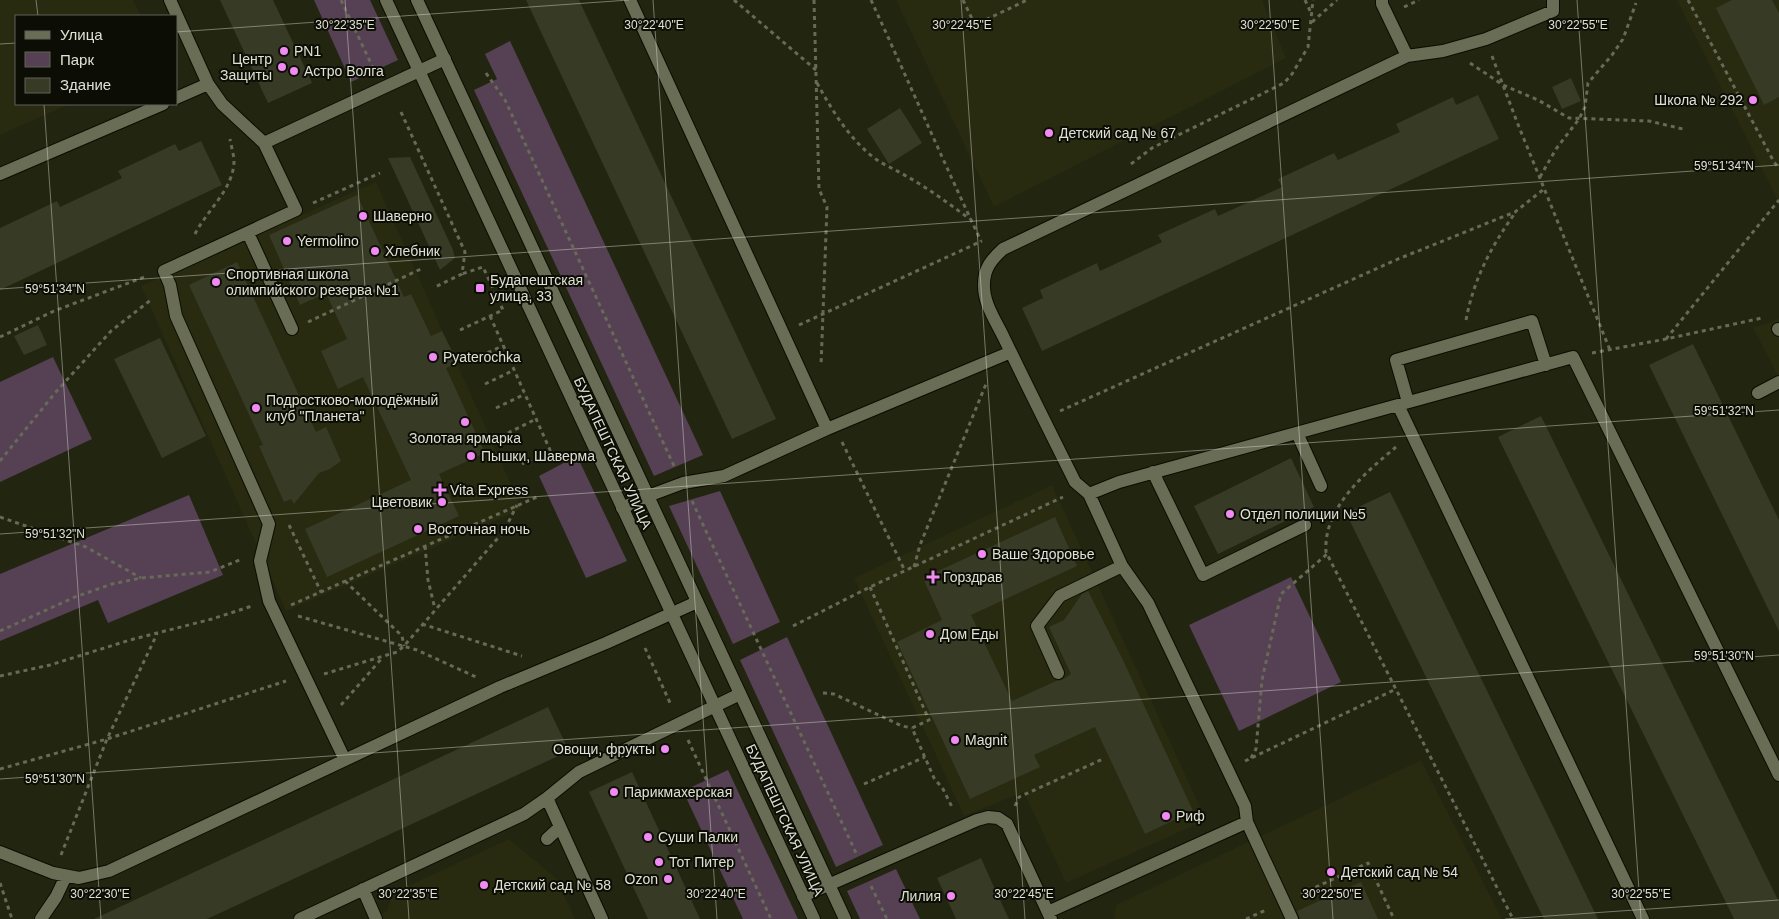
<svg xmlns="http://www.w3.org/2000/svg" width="1779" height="919" viewBox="0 0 1779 919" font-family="Helvetica,sans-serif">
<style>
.built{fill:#282b0f}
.green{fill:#554054}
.building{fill:#373a25}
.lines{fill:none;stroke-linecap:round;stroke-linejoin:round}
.service-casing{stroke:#0c0d00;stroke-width:14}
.tertiary-casing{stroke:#0c0d00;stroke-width:14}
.path{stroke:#676a57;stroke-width:3;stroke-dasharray:4 4;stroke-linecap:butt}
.service{stroke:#696d56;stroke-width:12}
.tertiary{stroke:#696d56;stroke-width:12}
.ticks{fill:none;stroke:#dfe1d4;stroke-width:1;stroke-opacity:0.45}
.poi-dot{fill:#f28af3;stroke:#0c0d05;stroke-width:2}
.labels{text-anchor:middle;stroke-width:4;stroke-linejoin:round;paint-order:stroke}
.poi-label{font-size:14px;fill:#dfe1d4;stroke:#0c0d05;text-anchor:start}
.street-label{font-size:14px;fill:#dfe1d4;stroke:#0c0d05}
.ticks-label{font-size:12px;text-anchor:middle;fill:#dfe1d4;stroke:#0c0d05;stroke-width:4;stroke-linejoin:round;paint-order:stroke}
</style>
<rect width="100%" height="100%" fill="#222510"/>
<path class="built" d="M0,0H133L141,16H16V104H70L0,135Z
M896,0H1262L1286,58L994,207Z
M1677,0H1779V202L1778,201Z
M376,182L522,509L286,611L141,286Z
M1779,319V378L1753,328Z
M1052,485L1206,820L1066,883L1024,792L964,816L854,578Z
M1421,760L1502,919H1114L1116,905Z
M509,839L556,878L575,919H370L387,911L393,893Z"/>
<path class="green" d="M314,0H370L398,60L351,82Z
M510,41L703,455L654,476L474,90L497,79L485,54Z
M53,357L92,439L0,482V382Z
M577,456L627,561L586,578L539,476Z
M720,491L780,622L733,644L669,506Z
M189,495L223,575L108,623L98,600L0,641V574Z
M1291,577L1341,682L1239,731L1189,625Z
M787,637L883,845L836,867L740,660Z
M728,770L798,919H743L683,791Z
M896,869L920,919H860L847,891Z"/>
<path class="building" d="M220,0H273L312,83L268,103Z
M526,0H579L776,419L732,439Z
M1732,0H1772L1779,13V97L1764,105L1716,8Z
M1571,78L1581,101L1562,109L1552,87Z
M1478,95L1499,139L1042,351L1022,308L1043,298L1040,290L1097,263L1100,271L1162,242L1158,235L1215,209L1218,216L1282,187L1278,179L1334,153L1338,160L1400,132L1396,124L1453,97L1456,105Z
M900,108L922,143L889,164L867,129Z
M201,141L222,185L0,290V228L57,201L60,207L122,178L118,171L175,144L179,151Z
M410,157L453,250L455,258L440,270L388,158Z
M357,195L404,297L411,294L431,336L442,331L458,363L446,368L485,453L439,474L459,516L327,577L305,529L411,480L363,377L338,389L321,351L347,339L326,293L300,305L269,235Z
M237,262L316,432L326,427L341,461L330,469L319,473L294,504L291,499L284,502L259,446L263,445L189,285Z
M38,325L47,345L24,355L14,336Z
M160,338L206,436L162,458L114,359Z
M1693,344L1779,520V631L1649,365Z
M1541,416L1779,902V919H1734L1498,437Z
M1291,458L1314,507L1218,554L1194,506Z
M1390,492L1403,518L1598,919H1544L1346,513Z
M1055,517L1077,566L971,615L1012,701L1056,681L1062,680L1071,674L1049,627L1064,620L1082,594L1088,591L1122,658L1193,811L1145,834L1095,727L1034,755L1040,767L970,799L897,642L942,620L923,578Z
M548,707L569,751L207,919H94Z
M632,772L700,919H648L589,792Z
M981,858L993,885L1009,919H956L937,878Z
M1361,882L1378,919H1300L1297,911Z"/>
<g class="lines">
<defs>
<path id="service" d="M170,0L208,84L222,104L264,143L296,210L164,271L170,285L176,316L269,524L260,561L269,601L345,760
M630,0L827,429
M1407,56L1443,51L1486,39L1553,11V0
M176,98L208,84
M264,143L445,59
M0,174L163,104
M248,233L292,329
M1778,329L1779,330
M1758,393L1779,382
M1408,402L1396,360L1532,321L1546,365
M1297,433L1321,486
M1153,472L1203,575L1305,525
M1089,494L1119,482L1398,405
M622,508L648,496L683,483L724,476L827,429L1011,352
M1058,673L1037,626L1060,596L1122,566
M547,798L602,919
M1247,822L1292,919
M547,839L560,827
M0,852L53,873L79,878L109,871L500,687L606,643L697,602
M363,889L376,919
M803,896L977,820L988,817L998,818L1007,824L1051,919
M1048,912L1247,822L1245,806L1148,603L1122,566L1089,494L1075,482C1051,434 1027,386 1004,338C996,321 983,303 984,284C984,268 992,259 1003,249L1407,56L1382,4V0
M41,919L56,897L66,876
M300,919L524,814L547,798L579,772L740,694
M1643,919L1398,405L1573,357L1779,775"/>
<path id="tertiary" d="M386,0L814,919
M417,0L845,919"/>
</defs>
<use href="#service" class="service-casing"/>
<use href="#tertiary" class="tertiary-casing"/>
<path class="path" d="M341,0L375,72
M734,0L816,70
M814,0L819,189L827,207L821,366
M871,0C908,80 943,161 981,241
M963,0L975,25L1027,0
M1305,0L1312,15
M1688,0L1774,162L1779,168
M1404,7L1419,0
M1312,22L1337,0
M1492,56L1517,122L1610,350
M1470,63L1503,85L1538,100L1569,118L1649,121L1683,129
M486,73L505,100L674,466
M817,83C832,110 848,137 873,157C883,165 895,169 906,176C928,188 949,204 970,219
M401,112L465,252L462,274L435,287
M1131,164L1152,148L1284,83L1292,74L1308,47L1313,0
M1540,177L1556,149L1579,119L1585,107L1588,83L1612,55L1623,39L1636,3
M313,203L380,173
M195,234C207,210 235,188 234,159C233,152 231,145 230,139
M490,316L550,450L522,464
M1466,320C1474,278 1491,247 1515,213
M308,322L423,268
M799,325L982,241
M460,330L503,310L483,267L462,274
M0,337L54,311L147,276
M1666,339L1779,200
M1592,353L1666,339L1762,318
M473,359L503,346
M485,384L514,370
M496,408L525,394
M1060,411L1398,259L1515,212L1544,189
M508,433L536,419
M842,442L905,571
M1396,447C1365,473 1323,508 1326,552L1513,919
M0,461L55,393L111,331L152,299
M692,501L856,853
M0,517L86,547L141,578
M289,525L321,592
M425,546L428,580L435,609
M914,567L920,545L986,384
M345,581L402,636L404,646
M870,587L929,720L912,728L934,778L943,789L953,809
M291,605L537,497
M298,616L417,650L476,677
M422,624L522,656
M793,626L870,587L1063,497
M0,631L75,597L112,584L141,578L210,572L242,559
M645,648L671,705
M324,674L397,652L404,646L504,531L517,505
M0,676L50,665L130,640L212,619L252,606
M823,693L834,694L902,726L912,728
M341,705L383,657
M688,740L771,919
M1251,758L1256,749L1262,680L1281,594L1327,554
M1245,761L1396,689
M0,769L107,739L286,681
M864,784L925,757
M1015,806L1019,797L1103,759
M61,855L107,739L157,634
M0,883L12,919
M871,886L887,919
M1301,894L1368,863L1394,919
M1246,919L1266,910"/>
<use href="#service" class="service"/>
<use href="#tertiary" class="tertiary"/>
</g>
<path class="ticks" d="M36,0L38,16M345,0L409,919M653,0L717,919M961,0L1025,919M1269,0L1333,919M1577,0L1641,919M176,32L629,0M0,44L16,43M44,104L101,919M0,289L1779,165M0,534L1779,410M0,779L1779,655M1505,919L1779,900"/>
<g class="poi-dot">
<circle cx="284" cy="51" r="5"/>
<circle cx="282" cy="67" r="5"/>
<circle cx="294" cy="71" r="5"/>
<circle cx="1753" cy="100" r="5"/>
<circle cx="1049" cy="133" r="5"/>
<circle cx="363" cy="216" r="5"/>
<circle cx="287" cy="241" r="5"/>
<circle cx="375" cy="251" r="5"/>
<circle cx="216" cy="282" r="5"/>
<rect x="475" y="283" width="10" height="10" rx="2.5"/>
<circle cx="433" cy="357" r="5"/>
<circle cx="256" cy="408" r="5"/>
<circle cx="465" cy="422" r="5"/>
<circle cx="471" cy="456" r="5"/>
<path d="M437.5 482.5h5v5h5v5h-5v5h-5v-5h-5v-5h5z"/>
<circle cx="442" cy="502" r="5"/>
<circle cx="1230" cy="514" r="5"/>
<circle cx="418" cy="529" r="5"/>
<circle cx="982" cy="554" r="5"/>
<path d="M930.5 569.5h5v5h5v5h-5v5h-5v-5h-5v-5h5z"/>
<circle cx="930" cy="634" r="5"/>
<circle cx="955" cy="740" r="5"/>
<circle cx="665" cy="749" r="5"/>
<circle cx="614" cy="792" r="5"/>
<circle cx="1166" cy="816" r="5"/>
<circle cx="648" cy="837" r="5"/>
<circle cx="659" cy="862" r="5"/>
<circle cx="1331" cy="872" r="5"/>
<circle cx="668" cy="879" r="5"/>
<circle cx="484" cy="885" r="5"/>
<circle cx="951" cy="896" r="5"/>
</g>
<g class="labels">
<g class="poi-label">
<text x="294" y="56">PN1</text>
<text x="272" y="64" text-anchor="end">Центр<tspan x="272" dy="16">Защиты</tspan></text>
<text x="304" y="76">Астро Волга</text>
<text x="1743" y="105" text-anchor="end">Школа № 292</text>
<text x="1059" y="138">Детский сад № 67</text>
<text x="373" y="221">Шаверно</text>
<text x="297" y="246">Yermolino</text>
<text x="385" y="256">Хлебник</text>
<text x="226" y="279">Спортивная школа<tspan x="226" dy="16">олимпийского резерва №1</tspan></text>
<text x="490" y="285">Будапештская<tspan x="490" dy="16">улица, 33</tspan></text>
<text x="443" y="362">Pyaterochka</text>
<text x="266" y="405">Подростково-молодёжный<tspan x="266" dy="16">клуб "Планета"</tspan></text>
<text x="465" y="443" text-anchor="middle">Золотая ярмарка</text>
<text x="481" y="461">Пышки, Шаверма</text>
<text x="450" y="495">Vita Express</text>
<text x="432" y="507" text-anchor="end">Цветовик</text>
<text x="1240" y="519">Отдел полиции №5</text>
<text x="428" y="534">Восточная ночь</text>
<text x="992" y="559">Ваше Здоровье</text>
<text x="943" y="582">Горздрав</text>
<text x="940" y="639">Дом Еды</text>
<text x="965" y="745">Magnit</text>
<text x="655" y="754" text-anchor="end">Овощи, фрукты</text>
<text x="624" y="797">Парикмахерская</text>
<text x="1176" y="821">Риф</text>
<text x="658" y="842">Суши Палки</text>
<text x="669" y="867">Тот Питер</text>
<text x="1341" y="877">Детский сад № 54</text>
<text x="658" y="884" text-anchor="end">Ozon</text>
<text x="494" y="890">Детский сад № 58</text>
<text x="941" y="901" text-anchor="end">Лилия</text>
</g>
<g class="street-label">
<text transform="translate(613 453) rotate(65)" y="5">БУДАПЕШТСКАЯ УЛИЦА</text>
<text transform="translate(785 820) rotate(65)" y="5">БУДАПЕШТСКАЯ УЛИЦА</text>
</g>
</g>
<g class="ticks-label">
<text x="345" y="29">30°22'35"E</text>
<text x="654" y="29">30°22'40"E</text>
<text x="962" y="29">30°22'45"E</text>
<text x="1270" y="29">30°22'50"E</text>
<text x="1578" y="29">30°22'55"E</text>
<text x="1724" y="170">59°51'34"N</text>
<text x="55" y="293">59°51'34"N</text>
<text x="1724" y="415">59°51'32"N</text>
<text x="55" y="538">59°51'32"N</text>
<text x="1724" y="660">59°51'30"N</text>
<text x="55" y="783">59°51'30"N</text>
<text x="100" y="898">30°22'30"E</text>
<text x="408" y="898">30°22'35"E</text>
<text x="716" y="898">30°22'40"E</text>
<text x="1024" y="898">30°22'45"E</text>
<text x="1332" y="898">30°22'50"E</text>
<text x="1641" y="898">30°22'55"E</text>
</g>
<rect x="15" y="15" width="162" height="90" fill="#0c0d05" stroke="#606258"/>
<rect x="25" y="31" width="25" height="8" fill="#696d56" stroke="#606258"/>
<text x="60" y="40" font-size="15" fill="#dfe1d4">Улица</text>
<rect x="25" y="52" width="25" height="15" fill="#554054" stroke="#606258"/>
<text x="60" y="65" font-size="15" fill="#dfe1d4">Парк</text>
<rect x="25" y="78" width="25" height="15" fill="#373a25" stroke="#606258"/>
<text x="60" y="90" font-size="15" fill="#dfe1d4">Здание</text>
</svg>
